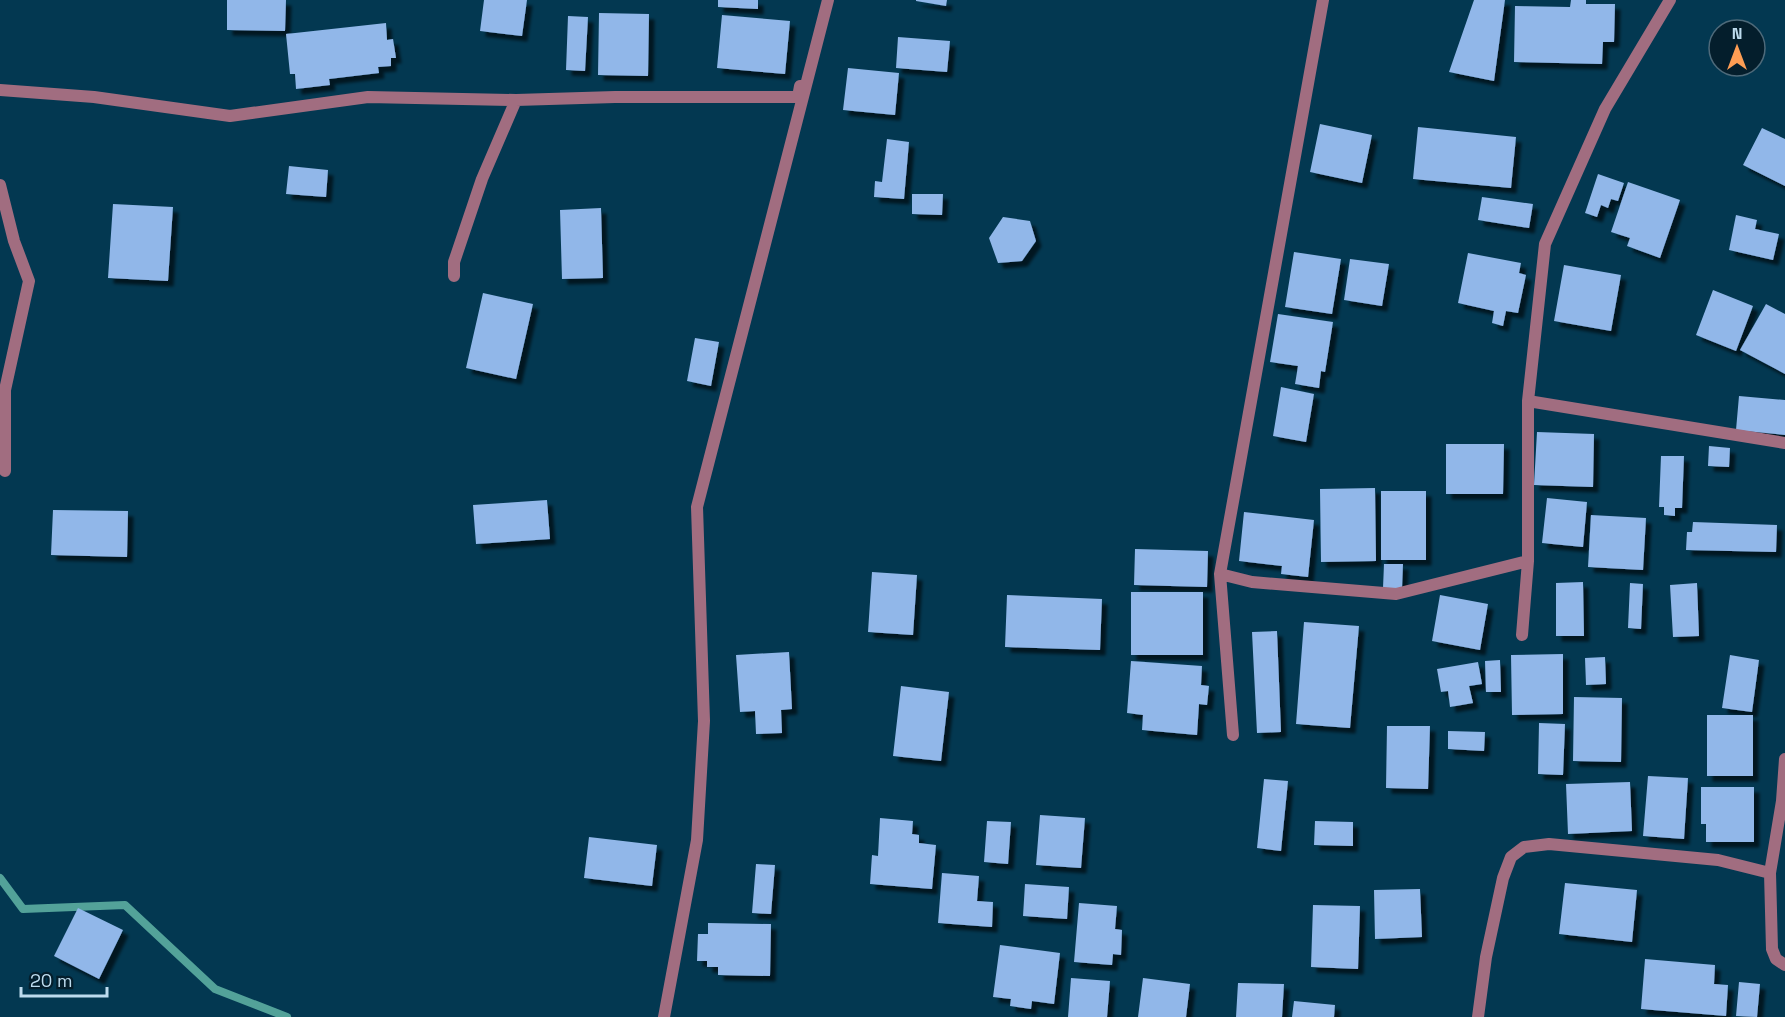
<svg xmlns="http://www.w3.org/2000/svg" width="1785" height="1017" viewBox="0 0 1785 1017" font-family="'Space Grotesk',sans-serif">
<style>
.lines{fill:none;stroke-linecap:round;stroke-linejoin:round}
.stream{stroke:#53a299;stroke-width:8}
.building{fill:#91b7e9;filter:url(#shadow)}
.minor{stroke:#a16d80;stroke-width:12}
</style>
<defs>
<filter id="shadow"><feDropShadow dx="5.5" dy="5.5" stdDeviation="1.5" flood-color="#0009"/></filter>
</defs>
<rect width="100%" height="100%" fill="#033851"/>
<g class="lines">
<path class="stream" d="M0,878L23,909L125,905L215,989L287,1017"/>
</g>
<path class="building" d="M227,0H286L285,31L227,30Z
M484,0H527L522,36L480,31Z
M718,0H758V9L718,7Z
M916,0H947L946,6L916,1Z
M1474,0H1505L1494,81L1449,72Z
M1571,0H1586V4H1615L1614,42H1603L1602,64L1514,62L1515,6L1570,7Z
M599,13L649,14L648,76L598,75Z
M722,15L790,21L785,74L717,68Z
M568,16L588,17L585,71L566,70Z
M386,23L387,40L393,39L396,58H391V66L378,67L379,73L329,79L330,85L296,89L295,74H290L286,34Z
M898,37L950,41L947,72L896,68Z
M848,68L899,73L895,115L843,110Z
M1320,124L1372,135L1362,183L1310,172Z
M1418,127L1516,137L1511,188L1413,179Z
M1762,128L1785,139V186L1743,165Z
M887,139L909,142L904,199L874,197L875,181L882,182Z
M289,166L328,170L326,197L286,194Z
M1598,174L1624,183L1618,201L1611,199L1608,208L1601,205L1597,217L1585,213Z
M1628,182L1680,200L1660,258L1627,246L1630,238L1611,232Z
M912,194H943L942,215L912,214Z
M1482,197L1533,204L1529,228L1478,220Z
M113,204L173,207L168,281L108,278Z
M601,208L603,278L562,279L560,210Z
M1736,215L1757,220L1755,229L1779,234L1773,260L1729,250Z
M1003,217L1030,221L1036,241L1022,261L998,263L989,238Z
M1294,252L1341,259L1332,314L1285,307Z
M1468,253L1521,263L1519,273L1526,275L1518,313L1506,311L1503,326L1492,323L1494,311L1458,303Z
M1350,259L1389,264L1382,306L1344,300Z
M1564,265L1621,275L1611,331L1554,321Z
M1713,290L1753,306L1736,351L1696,335Z
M483,293L533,304L516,379L466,368Z
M1766,304L1785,314V374L1740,350Z
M1278,314L1333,322L1325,372L1321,371L1319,388L1295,384L1298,366L1270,362Z
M695,338L719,342L711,386L687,381Z
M1281,387L1314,394L1306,442L1273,436Z
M1739,396L1785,400V435L1736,430Z
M1537,432L1594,434L1593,487L1534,485Z
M1446,444H1504L1503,494H1446Z
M1709,446L1730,448L1729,467L1708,466Z
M1661,456H1684L1682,508H1675V516L1664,515V507H1659Z
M1375,488L1376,561L1321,562L1320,489Z
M1381,491H1426V560H1381Z
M1547,498L1587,502L1583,547L1542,543Z
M547,500L550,539L476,544L473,505Z
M53,510L128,511L127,557L51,555Z
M1244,512L1314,520L1308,577L1281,574L1282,566L1239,561Z
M1591,515L1646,518L1643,570L1588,567Z
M1693,522L1777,525L1776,552L1686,550L1687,532H1692Z
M1135,549L1208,551L1207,587L1134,585Z
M1384,564H1403L1402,588H1383Z
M872,572L917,575L913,635L868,632Z
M1583,582L1584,636H1556V583Z
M1630,583L1643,584L1641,629L1628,628Z
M1697,583L1699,636L1673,637L1670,585Z
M1131,592H1203V655H1131Z
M1007,595L1102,599L1100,650L1005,647Z
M1440,595L1488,604L1480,650L1432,641Z
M1304,622L1359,626L1350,728L1296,724Z
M1277,631L1281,732L1257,733L1252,632Z
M789,652L792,709L781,710L782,733L756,734L755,711L740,712L736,655Z
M1563,654V714L1512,715L1511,655Z
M1730,655L1759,660L1752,712L1722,708Z
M1605,657L1606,684L1586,685L1585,658Z
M1500,660L1501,692H1486L1485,661Z
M1131,661L1202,666L1201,685L1209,686L1207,705L1199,704L1197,735L1142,730L1143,715L1127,713Z
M1478,662L1482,684L1469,686L1473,703L1450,707L1448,691L1441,692L1437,669Z
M901,686L949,692L941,761L893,756Z
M1574,697L1622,698L1621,762L1573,761Z
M1707,715H1753V776H1707Z
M1539,723L1565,724L1563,775L1538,774Z
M1387,726H1430L1428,789L1386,788Z
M1448,731L1485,732L1484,751L1448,749Z
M1648,776L1688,778L1684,839L1643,836Z
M1264,779L1288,781L1281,851L1257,848Z
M1630,782L1632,831L1568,834L1566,784Z
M1701,787H1754V842H1706V824H1701Z
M1040,815L1085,818L1081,868L1036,865Z
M880,818L913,821L912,834L919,835V843L936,845L932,889L870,884L872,855L878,856Z
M987,821L1011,822L1008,864L984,862Z
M1315,821L1353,822V846L1314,845Z
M589,837L657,845L652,886L584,878Z
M756,864L775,865L771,914L752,913Z
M942,873L979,876L977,901L993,902L992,927L938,923Z
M1565,883L1637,890L1632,942L1559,934Z
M1025,884L1069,887L1067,919L1023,916Z
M1420,889L1422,937L1375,939L1374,890Z
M1079,903L1117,906L1115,929L1122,930L1121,955L1113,954L1112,965L1074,962Z
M1313,905L1360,906L1358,969L1311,967Z
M78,908L123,930L99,979L54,956Z
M708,923L771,924L770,976L718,975V967H707V961H697L698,934H708Z
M1000,945L1060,953L1054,1004L1032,1001L1031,1009L1010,1006L1011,999L993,997Z
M1645,959L1715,965L1714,984L1728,985L1726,1016L1641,1009Z
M1071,978L1110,981L1107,1017H1068Z
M1143,978L1190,984L1186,1017H1138Z
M1739,982L1760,984L1757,1017L1736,1016Z
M1238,983L1284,984L1282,1017H1236Z
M1294,1001L1335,1005L1334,1017H1292Z"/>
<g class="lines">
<path class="minor" d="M0,90L94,97L230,116L368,97L516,100L615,97H798L800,86
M0,185L14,241L29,281L5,390V471
M454,276V262L482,179L516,100
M1528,401L1785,443
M1220,574L1252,582L1396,594L1528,561
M1522,635L1528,561V401L1545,244L1605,109L1670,0
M1233,735L1220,574L1323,0
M1770,873L1782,801L1785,759
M664,1017L697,840L704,721L697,507L828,0
M1478,1017L1486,957L1503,878L1511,857L1524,847L1549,844L1718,860L1770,873L1772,949L1776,959L1785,965"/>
</g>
<g transform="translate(1737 48)"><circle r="28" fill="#041e2c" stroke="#4e6a7a" stroke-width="1.5"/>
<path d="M0-4.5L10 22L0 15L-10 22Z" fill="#fd9d54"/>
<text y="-9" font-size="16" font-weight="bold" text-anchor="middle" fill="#bddbee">N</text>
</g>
<path d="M21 987v9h86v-9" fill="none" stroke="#bddbee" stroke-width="3"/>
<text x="30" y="987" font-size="18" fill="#bddbee" stroke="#041e2c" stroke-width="4.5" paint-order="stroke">20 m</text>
</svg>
